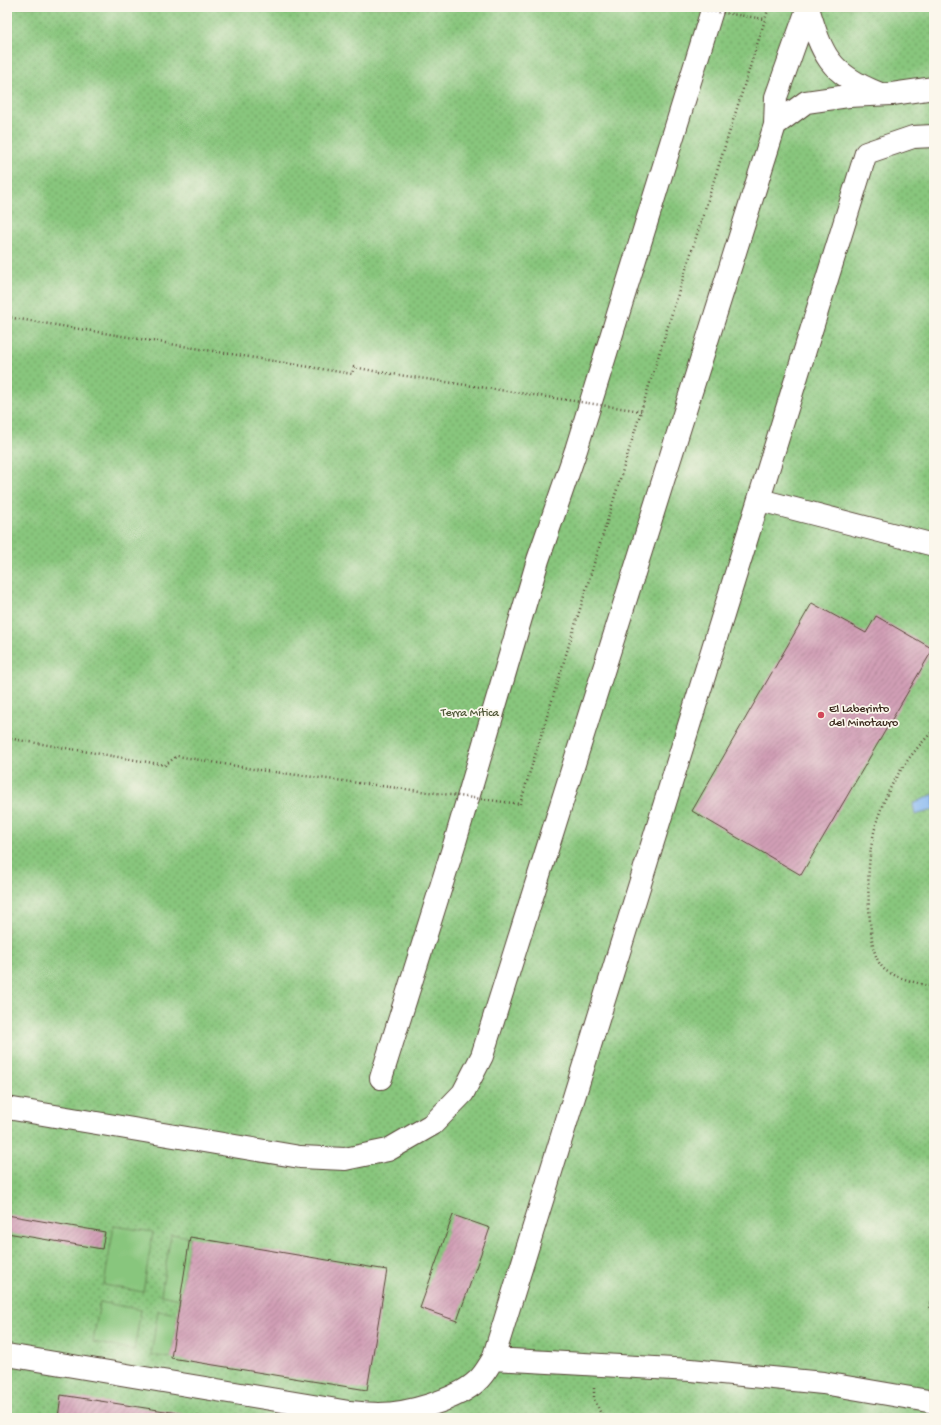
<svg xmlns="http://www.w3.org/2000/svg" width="941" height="1425" viewBox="0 0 941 1425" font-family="'Gochi Hand',sans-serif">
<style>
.grass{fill:url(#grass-dots);stroke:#62784e}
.garden{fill:#88c67d;stroke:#62784e}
.water{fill:#85b7f1;stroke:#607088}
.building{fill:url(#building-hatch)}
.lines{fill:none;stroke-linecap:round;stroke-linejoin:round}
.minor-casing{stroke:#574537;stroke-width:24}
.path{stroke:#574537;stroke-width:2.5;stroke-dasharray:1 3;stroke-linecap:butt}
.minor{stroke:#fff;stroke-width:22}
.path-bridge{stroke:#574537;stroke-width:2.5;stroke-dasharray:1 3;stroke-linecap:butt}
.poi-dot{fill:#d1495b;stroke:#fbf7ec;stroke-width:1.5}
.labels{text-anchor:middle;stroke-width:3.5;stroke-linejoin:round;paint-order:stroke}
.poi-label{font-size:12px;fill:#3b2a1e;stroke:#fbf7ec;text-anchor:start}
.park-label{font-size:12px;fill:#52593a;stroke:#fbf7ec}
</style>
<defs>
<pattern id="grass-dots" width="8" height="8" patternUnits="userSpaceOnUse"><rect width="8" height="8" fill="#88c67d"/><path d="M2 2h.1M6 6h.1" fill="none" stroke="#70a166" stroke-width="1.8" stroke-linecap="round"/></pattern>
<pattern id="building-hatch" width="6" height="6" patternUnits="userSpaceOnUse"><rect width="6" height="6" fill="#d19fb6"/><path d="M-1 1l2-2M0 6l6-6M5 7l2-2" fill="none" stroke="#ab8293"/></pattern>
</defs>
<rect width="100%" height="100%" fill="#fbf7ec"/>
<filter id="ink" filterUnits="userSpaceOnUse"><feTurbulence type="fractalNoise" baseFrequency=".025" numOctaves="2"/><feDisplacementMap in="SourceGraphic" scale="8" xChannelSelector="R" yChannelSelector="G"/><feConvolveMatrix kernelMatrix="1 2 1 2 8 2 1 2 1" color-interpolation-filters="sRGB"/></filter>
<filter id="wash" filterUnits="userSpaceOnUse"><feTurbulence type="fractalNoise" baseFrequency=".012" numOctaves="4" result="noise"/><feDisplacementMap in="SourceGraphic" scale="16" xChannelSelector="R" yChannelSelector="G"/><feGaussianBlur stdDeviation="0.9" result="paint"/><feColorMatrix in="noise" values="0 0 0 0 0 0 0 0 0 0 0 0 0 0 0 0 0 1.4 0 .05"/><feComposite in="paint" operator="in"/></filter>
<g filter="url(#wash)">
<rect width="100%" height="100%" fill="#f4e0c5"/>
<path class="grass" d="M7,7H934V1418H7Z"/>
<path class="garden" d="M114,1226L153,1232L143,1292L104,1285Z
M171,1234L190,1237L180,1299L161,1295Z
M100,1302L141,1310L134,1350L93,1342Z
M158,1311L178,1314L171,1358L151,1355Z"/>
<path class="water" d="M934,794V810L915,815L913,804Z"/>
<g id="blocks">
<path class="building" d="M812,603L866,633L876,616L933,649L801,875L692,811Z
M7,1215L105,1232L102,1249L7,1233Z
M453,1215L490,1228L457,1321L420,1308Z
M190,1237L387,1270L367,1390L171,1358Z
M934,1294V1309L929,1307Z
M61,1395L204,1417V1418H58Z"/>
</g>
</g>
<g filter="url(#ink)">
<use href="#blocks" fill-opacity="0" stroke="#574537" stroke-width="1"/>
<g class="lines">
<defs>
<path id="minor" d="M808,8C822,54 829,74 878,93
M775,125L806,102L848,96L892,94L934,88
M760,500L934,545
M381,1078L455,842L538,560L576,450L713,7
M7,1108L300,1157L345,1159L388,1150L433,1124L463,1093L482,1056L775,125L776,97L808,7
M7,1355L349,1412C359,1413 369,1414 379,1414C406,1414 457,1400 477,1381C484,1375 488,1367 493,1359L866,153L913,137L934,136
M493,1359L691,1370L823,1383L934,1402"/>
</defs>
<use href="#minor" class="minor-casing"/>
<path class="path" d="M7,317L352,374L354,367L379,372
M934,730C877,787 863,843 870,921C872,937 872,958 885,970C894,977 923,985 934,987
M7,738L165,765L177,756L259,770
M520,804L641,411L769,7
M594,1388V1399L601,1414L610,1418"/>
<use href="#minor" class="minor"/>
<path class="path-bridge" d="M683,7L765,19
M379,372L641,411
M259,770L520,804"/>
</g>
</g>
<circle class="poi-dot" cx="821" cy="715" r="4"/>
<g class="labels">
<g class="poi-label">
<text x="829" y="712">El Laberinto<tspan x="829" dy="14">del Minotauro</tspan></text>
</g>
<g class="park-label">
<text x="470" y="716">Terra Mítica</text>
</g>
</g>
<rect width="941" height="1425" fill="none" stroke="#fbf7ec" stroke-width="24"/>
</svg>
